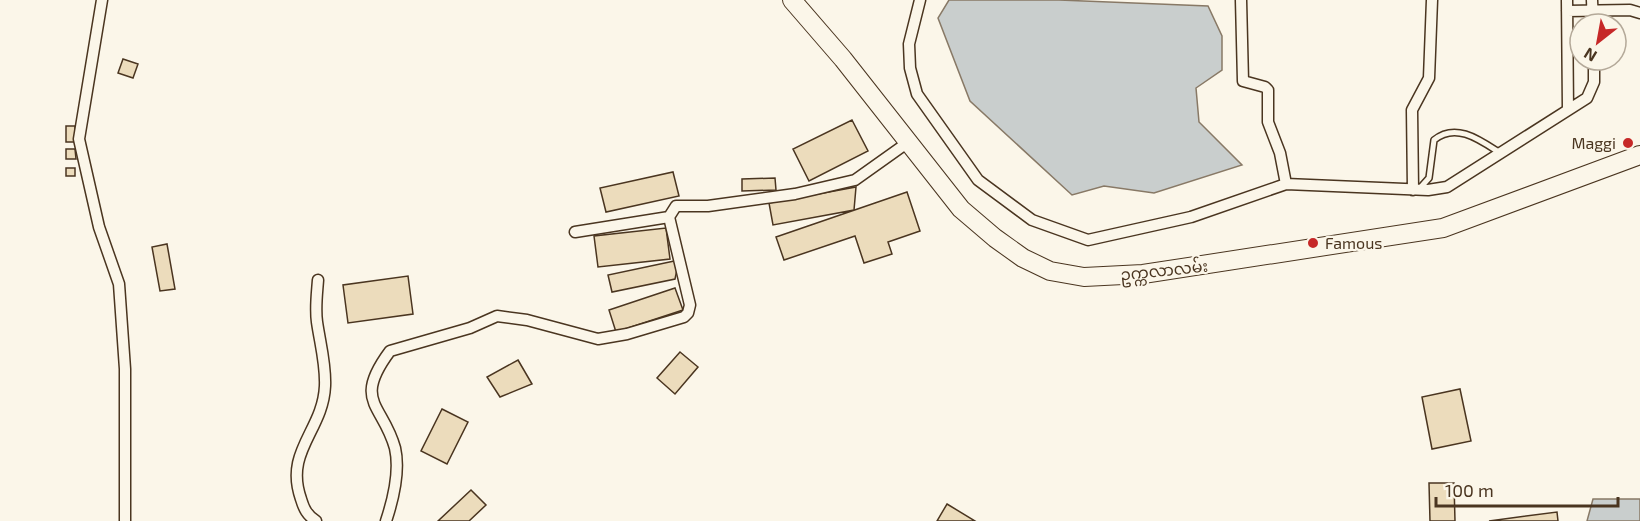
<svg xmlns="http://www.w3.org/2000/svg" width="1640" height="521" viewBox="0 0 1640 521" font-family="'Exo 2','Noto Sans Myanmar',sans-serif">
<style>
.water{fill:#c9cecd;stroke:#887966;stroke-width:1.5}
.building{fill:#ecdcbc;stroke:#4a3520;stroke-width:1.5}
.lines{fill:none;stroke-linecap:round;stroke-linejoin:round}
.service-casing{stroke:#4a3520;stroke-width:8}
.minor-casing{stroke:#4a3520;stroke-width:13}
.primary-casing{stroke:#4a3520;stroke-width:20}
.service{stroke:#fbf6e9;stroke-width:5}
.minor{stroke:#fbf6e9;stroke-width:10}
.primary{stroke:#fbf6e9;stroke-width:18}
.poi-dot{fill:#c62828;stroke:#fbf6e9;stroke-width:2}
.labels{text-anchor:middle;stroke-width:4.5;stroke-linejoin:round;paint-order:stroke}
.poi-label{font-size:16px;fill:#4a3520;stroke:#fbf6e9;text-anchor:end}
.street-label{font-size:16px;fill:#4a3520;stroke:#fbf6e9}
</style>
<rect width="100%" height="100%" fill="#fbf6e9"/>
<path class="water" d="M949,0H1059L1208,6L1222,36V70L1196,88L1199,122L1242,165L1154,193L1104,186L1072,195L970,101L938,18Z
M1593,499H1640V521H1587Z"/>
<path class="building" d="M123,59L138,64L133,78L118,73Z
M852,120L868,151L809,181L793,149Z
M66,126H75V142H66Z
M66,149H75L76,159H66Z
M66,168H75V176H66Z
M673,172L679,196L606,212L600,188Z
M775,178L776,190L742,191V179Z
M856,187L854,210L773,225L769,203Z
M907,192L920,231L888,242L892,254L864,263L855,236L784,260L776,237Z
M666,228L670,259L598,267L594,236Z
M167,244L175,289L160,291L152,247Z
M679,260L675,279L612,292L608,275Z
M408,276L413,314L348,323L343,285Z
M675,288L683,310L616,332L609,310Z
M680,352L698,367L675,394L657,378Z
M518,360L532,384L500,397L487,377Z
M1460,389L1471,441L1432,449L1422,397Z
M442,409L468,422L447,464L421,451Z
M1429,483H1454L1455,521H1430Z
M471,490L486,505L469,521H438Z
M947,504L975,521H937Z
M1557,512L1558,521H1489Z"/>
<g class="lines">
<defs>
<path id="service" d="M1420,188L1429,178L1434,140C1456,122 1480,140 1500,153"/>
<path id="minor" d="M102,0L79,139L99,227L119,284L125,369V521
M920,0L909,44L910,68L917,94L978,180L1032,220L1088,240L1191,217L1286,184L1428,190L1447,187L1587,98L1594,82V60
M1241,0L1243,81L1265,87L1268,90V122L1280,153L1286,184
M1567,0L1568,110
M1592,0L1593,24
M1567,11L1630,10L1640,13
M1413,190L1412,110L1429,78L1432,0
M575,232L669,217
M316,521C307,515 304,509 301,499C284,451 323,431 325,386C326,364 320,343 317,322C315,308 317,294 318,280
M386,521C393,500 400,470 395,448C383,404 352,402 390,351L470,328L497,316L527,320L598,339L627,334L684,317L688,313L690,305L669,217L676,206H708L795,194L855,180L907,143"/>
<path id="primary" d="M792,0L843,59L961,209L995,238L1023,258L1050,271L1084,277L1143,274L1443,228L1640,155"/>
</defs>
<use href="#service" class="service-casing"/>
<use href="#minor" class="minor-casing"/>
<use href="#primary" class="primary-casing"/>
<use href="#service" class="service"/>
<use href="#minor" class="minor"/>
<use href="#primary" class="primary"/>
</g>
<g class="poi-dot">
<circle cx="1628" cy="143" r="6"/>
<circle cx="1313" cy="243" r="6"/>
</g>
<g class="labels">
<g class="poi-label">
<text x="1616" y="149">Maggi</text>
<text x="1325" y="249" text-anchor="start">Famous</text>
</g>
<g class="street-label">
<text transform="translate(1164 270) rotate(-6)" y="6">ဥက္ကလာလမ်း</text>
</g>
</g>
<g transform="translate(1598 42) rotate(211)"><circle r="28" fill="#fbf6e9" stroke="#b4a999" stroke-width="1.5"/>
<path d="M0-4.5L10 22L0 15L-10 22Z" fill="#c62828"/>
<text y="-9" font-size="16" font-weight="bold" text-anchor="middle" fill="#4a3520">N</text>
</g>
<path d="M1436 497v9h182v-9" fill="none" stroke="#4a3520" stroke-width="3"/>
<text x="1445" y="497" font-size="18" fill="#4a3520" stroke="#fbf6e9" stroke-width="4.5" paint-order="stroke">100 m</text>
</svg>
